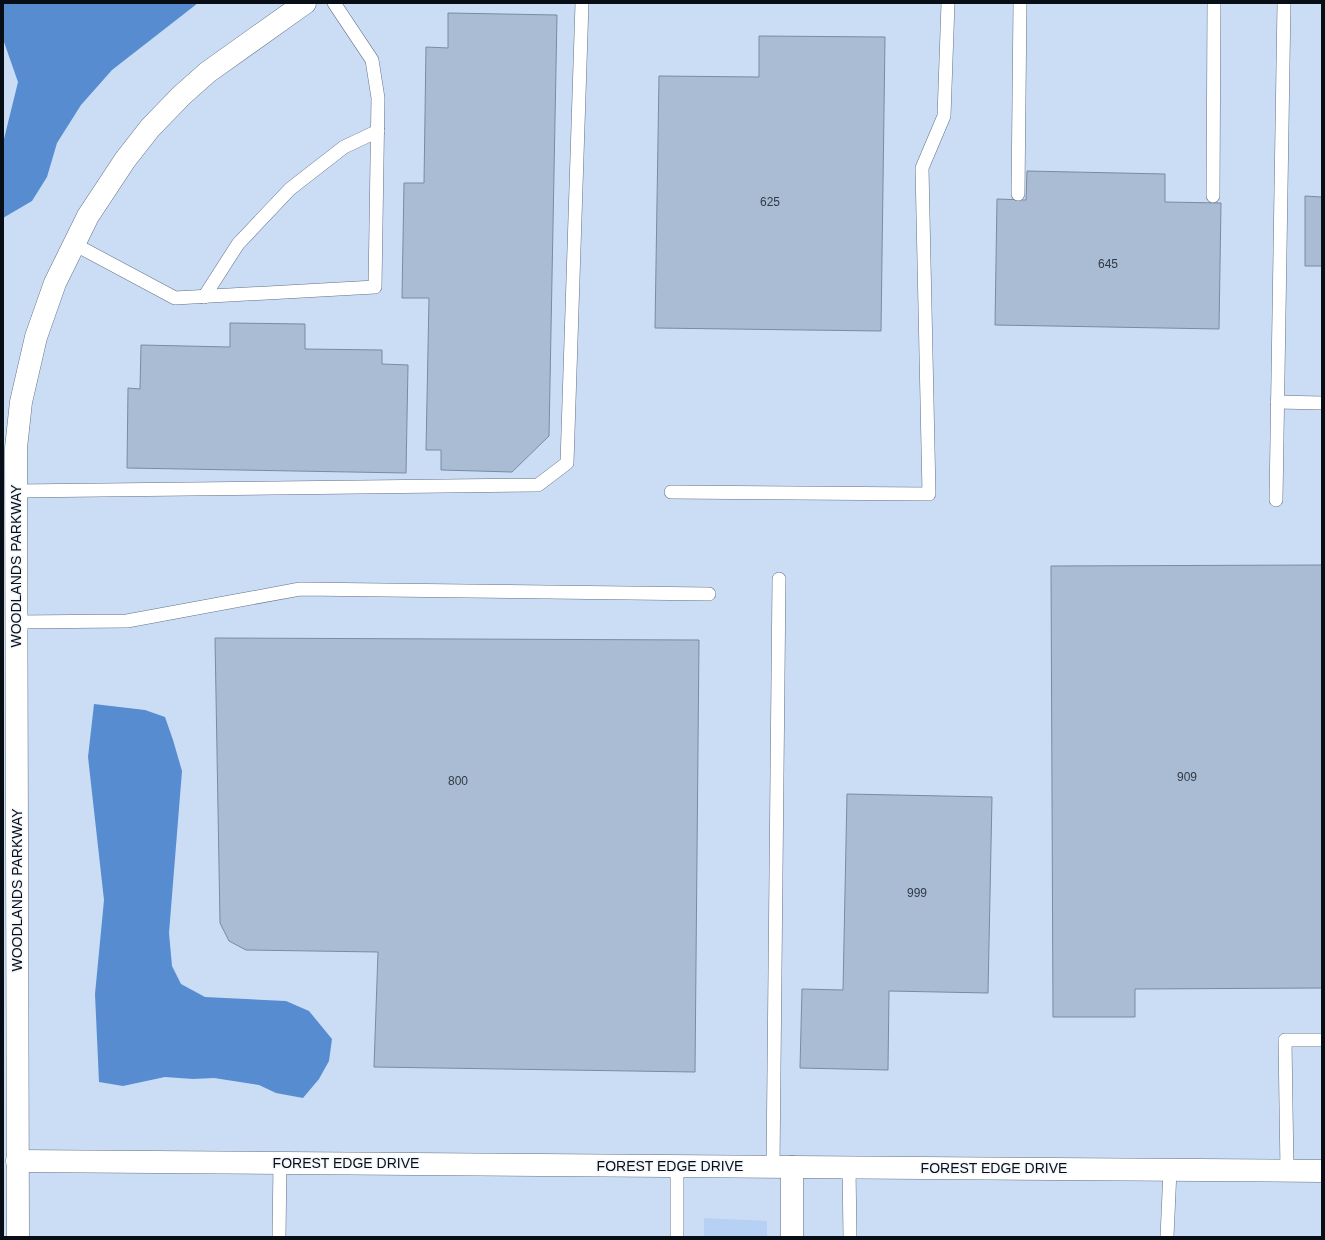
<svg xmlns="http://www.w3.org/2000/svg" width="1325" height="1240" font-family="Helvetica,sans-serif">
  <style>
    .built { fill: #caddf5 }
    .green { fill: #b6d1f4 }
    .water { fill: #578dd0 }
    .building { fill: #aabcd3; stroke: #798ba1 }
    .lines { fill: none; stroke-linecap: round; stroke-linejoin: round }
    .lane-casing { stroke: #617187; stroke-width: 14 }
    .secondary-casing { stroke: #617187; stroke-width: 23 }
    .lane { stroke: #fff; stroke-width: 13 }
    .secondary { stroke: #fff; stroke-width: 22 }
    .labels { text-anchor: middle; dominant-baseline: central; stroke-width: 3; stroke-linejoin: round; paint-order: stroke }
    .number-label { font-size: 12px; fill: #303a45 }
    .street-label { font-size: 14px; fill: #080e16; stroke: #f3f7fc }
  </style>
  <rect width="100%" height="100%" fill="#dbebfe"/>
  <rect class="built" x="3" y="3" width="1319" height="1234"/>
  <polygon class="green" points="704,1218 767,1221 767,1237 704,1237"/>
  <g class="water">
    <polygon points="3,3 198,3 112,70 81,105 57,143 47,177 32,201 3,218 3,143 18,82 4,42"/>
    <polygon points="94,704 145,710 165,717 173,740 182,771 169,933 172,966 181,984 205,997 286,1001 309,1011 332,1039 329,1061 319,1079 303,1098 276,1093 259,1085 214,1078 193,1079 165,1077 123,1086 99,1082 95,994 104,900 88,757"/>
  </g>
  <g class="building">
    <polygon points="448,13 557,15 549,436 512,472 441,470 441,450 426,450 429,298 402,298 404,183 424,183 426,47 448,48"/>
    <polygon points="759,36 885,37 881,331 655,328 659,76 759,77"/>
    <polygon points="1027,171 1165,174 1165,202 1221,203 1219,329 995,325 997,199 1026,200"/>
    <polygon points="1305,196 1322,197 1322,266 1305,266"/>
    <polygon points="230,323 305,324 305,349 382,350 382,364 408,365 406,473 127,468 128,388 140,389 141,345 230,347"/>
    <polygon points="1322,565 1322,988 1135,989 1135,1017 1053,1017 1051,566"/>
    <polygon points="215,638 699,640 695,1072 374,1067 378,952 246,950 229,941 220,923"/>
    <polygon points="847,794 992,797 988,993 889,991 888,1070 800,1068 802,989 843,990"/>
  </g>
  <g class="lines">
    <g class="lane-casing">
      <g id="lane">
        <polyline points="1018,194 1020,3"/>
        <polyline points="1213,196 1214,3"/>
        <polyline points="74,244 175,298 375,287 378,98 372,60 334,3"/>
        <polyline points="204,297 238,244 290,189 344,147 378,131"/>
        <polyline points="1277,402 1322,403"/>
        <polyline points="16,491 538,485 567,463 582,3"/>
        <polyline points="671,492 929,494 922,168 944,116 948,3"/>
        <polyline points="1276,500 1284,3"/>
        <polyline points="16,622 127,621 300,589 709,594"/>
        <polyline points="773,1167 779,579"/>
        <polyline points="849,1167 850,1237"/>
        <polyline points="1287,1171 1285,1040 1322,1040"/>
        <polyline points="279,1237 280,1163"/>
        <polyline points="677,1237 677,1166"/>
        <polyline points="1167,1237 1170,1170"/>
      </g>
    </g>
    <g class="secondary-casing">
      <g id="secondary">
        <polyline points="17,1161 1322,1171"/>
        <polyline points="792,1167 792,1237"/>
        <polyline points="18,1237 16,448 21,402 36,337 55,283 88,216 125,160 150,128 182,95 208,72 305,3"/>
      </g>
    </g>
    <use href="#lane" class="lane"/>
    <use href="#secondary" class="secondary"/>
  </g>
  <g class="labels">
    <g class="number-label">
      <text x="770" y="202">625</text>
      <text x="1108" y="264">645</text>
      <text x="1187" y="777">909</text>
      <text x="458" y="781">800</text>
      <text x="917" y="893">999</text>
    </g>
    <g class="street-label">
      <text transform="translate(16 566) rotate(-90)">WOODLANDS PARKWAY</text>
      <text transform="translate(17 890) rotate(-90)">WOODLANDS PARKWAY</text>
      <text x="346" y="1163">FOREST EDGE DRIVE</text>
      <text x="670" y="1166">FOREST EDGE DRIVE</text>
      <text x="994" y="1168">FOREST EDGE DRIVE</text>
    </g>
  </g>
  <rect width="1325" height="1240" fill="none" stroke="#080e16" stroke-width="8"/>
</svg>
